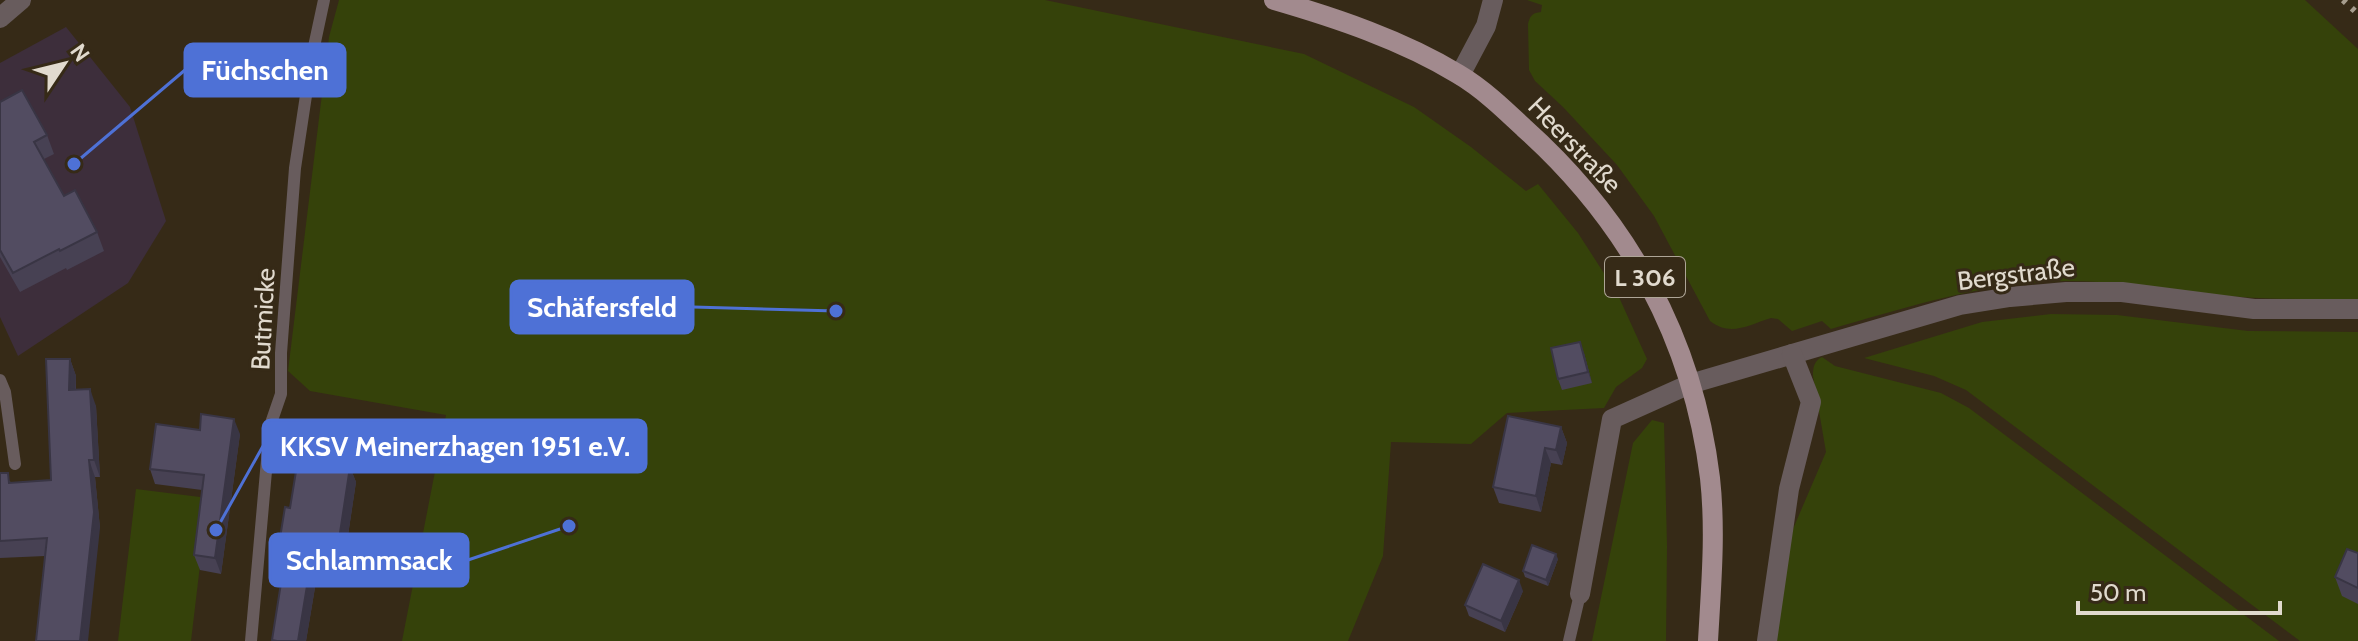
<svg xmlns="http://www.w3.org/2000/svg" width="2358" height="641" font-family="Cabin,sans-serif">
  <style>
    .education { fill: #3d2e3b }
    .green { fill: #35420a }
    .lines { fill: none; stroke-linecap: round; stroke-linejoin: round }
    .service { stroke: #685c5d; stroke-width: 12 }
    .minor { stroke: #685c5d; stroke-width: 20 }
    .primary { stroke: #a28a8e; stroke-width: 20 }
    .rail { stroke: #a69d8e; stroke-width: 6; stroke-dasharray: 4 8; stroke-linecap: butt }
    .wall { fill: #474153 }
    .shaded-wall { fill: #393544 }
    .building { fill: #524c61; stroke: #393544; stroke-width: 2 }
    .labels { text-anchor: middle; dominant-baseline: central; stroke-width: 6; stroke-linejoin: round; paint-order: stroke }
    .shield { fill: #362a17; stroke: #aea597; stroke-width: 2 }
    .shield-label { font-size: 24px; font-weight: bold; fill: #e1dace }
    .street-label { font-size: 26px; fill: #e1dace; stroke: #362a17 }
    .leader { fill: none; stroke: #4e71d6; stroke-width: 3 }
    .callout-dot { fill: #4e71d6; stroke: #362a17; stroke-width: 3 }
    .callout { fill: #4e71d6; stroke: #4e71d6; stroke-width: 3 }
    .callout-label { font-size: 28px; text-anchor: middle; font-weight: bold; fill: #fff }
  </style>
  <rect width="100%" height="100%" fill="#362a17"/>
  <polygon class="education" points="66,27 130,107 166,221 128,283 18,356 0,317 0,63"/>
  <g class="green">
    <polygon points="339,0 1045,0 1304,54 1414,107 1471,147 1526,191 1538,184 1578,233 1618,295 1647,359 1642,368 1616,387 1604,408 1507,413 1471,444 1391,442 1383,556 1348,641 402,641 446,415 310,391 288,371 329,37"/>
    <path d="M1527,0H2305L2358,49V299C2311,299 2264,300 2217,295C2166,289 2116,281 2065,281C1984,282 1908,307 1831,329L1822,321L1792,331L1778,319L1771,318C1748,325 1731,337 1710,321L1654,216L1617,165L1563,107L1535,81L1529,70L1528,24C1530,15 1533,13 1541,12L1542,5Z"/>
    <polygon points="2051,314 2117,315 2248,331 2358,332 2358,641 2300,641 1966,390 1934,376 1864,358 1982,322"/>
    <path d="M1822,357L1835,366L1941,393L1969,408L2279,641H1767L1778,564L1826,452L1813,376C1813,367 1814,361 1822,357Z"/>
    <polygon points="1652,420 1664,423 1667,546 1666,641 1592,641 1633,443"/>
    <polygon points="136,489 208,498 191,641 118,641"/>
  </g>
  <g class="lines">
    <g class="service">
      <polyline points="0,380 5,392 15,464"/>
      <polyline points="251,641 270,426 281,394 281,353 295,168 312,56 324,0"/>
      <polyline points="1569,641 1580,594"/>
    </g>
    <g class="minor">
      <polyline points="0,18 21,0"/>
      <polyline points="1460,75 1486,26 1493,0"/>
      <polyline points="1580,594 1612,419 1690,384 1960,305 2010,297 2066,292 2122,292 2254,309 2358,309"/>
      <polyline points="1767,641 1789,489 1811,402 1792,354"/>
    </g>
    <path class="primary" d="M1274,0C1336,18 1402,40 1458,74C1482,88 1504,109 1524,128C1628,221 1693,339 1710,478C1716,532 1711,587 1708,641"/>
    <polyline class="rail" points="2343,0 2358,14"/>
  </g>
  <g class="wall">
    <polygon points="0,102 47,135 54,154 44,159 64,196 97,232 104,251 67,270 66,268 20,292 0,257"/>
    <polygon points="1584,353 1592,383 1562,390 1558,379"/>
    <polygon points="70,359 76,376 76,390 96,406 100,477 95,477 100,528 45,556 0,558 0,473 12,483 51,480"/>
    <polygon points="1561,427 1567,443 1562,465 1551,463 1541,512 1499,503 1493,487"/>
    <polygon points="240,434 221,574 200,570 194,555 202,490 155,484 150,469"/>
    <polygon points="350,467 356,482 344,562 320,558 306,641 272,641 285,553 280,538 290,508"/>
    <polygon points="2358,553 2358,604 2342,596 2335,577"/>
    <polygon points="1558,559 1548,586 1525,577 1523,571"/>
    <polygon points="1523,591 1505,632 1469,616 1465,605"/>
  </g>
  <g class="shaded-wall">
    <polygon points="1580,342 1584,353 1592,383 1588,372"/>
    <polygon points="70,359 76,376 75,407 69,390"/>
    <polygon points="90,389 96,406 100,477 94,460"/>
    <polygon points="234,419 240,434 221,574 215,558"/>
    <polygon points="1561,427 1567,443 1562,465 1556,450"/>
    <polygon points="1545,448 1551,463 1541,512 1536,496"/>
    <polygon points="89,460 95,477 100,528 88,641 80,641"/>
    <polygon points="350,467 356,482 344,562 338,546"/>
    <polygon points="314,543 320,558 306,641 298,641"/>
    <polygon points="1556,554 1558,559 1548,586 1546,580"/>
    <polygon points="1519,580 1523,591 1505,632 1501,621"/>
  </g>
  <g class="building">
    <polygon points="22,90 47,135 34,142 64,196 75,190 97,232 60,251 59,249 13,273 0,250 0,102"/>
    <polygon points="1580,342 1588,372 1558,379 1551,348"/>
    <polygon points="46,359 70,359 69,390 90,389 94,460 89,460 94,512 80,641 36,641 47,538 0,541 0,473 8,473 9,483 51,480"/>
    <polygon points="201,414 234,419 215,558 194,555 204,475 150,469 156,424 200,430"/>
    <polygon points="1508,416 1561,427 1556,450 1545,448 1536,496 1493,487"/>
    <polygon points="298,459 350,467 338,546 314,543 298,641 277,641 272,640 288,539 280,538 285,507 290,508"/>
    <polygon points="1532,545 1556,554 1546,580 1523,571"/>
    <polygon points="2347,549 2358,553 2358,588 2335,577"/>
    <polygon points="1483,564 1519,580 1501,621 1465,605"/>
  </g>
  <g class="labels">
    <rect class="shield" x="1605" y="257" width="80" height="40" rx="6"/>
    <g class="shield-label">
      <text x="1645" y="277">L 306</text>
    </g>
    <g class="street-label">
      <text transform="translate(1575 145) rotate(46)">Heerstraße</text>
      <text transform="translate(2016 274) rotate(-7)">Bergstraße</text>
      <text transform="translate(263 319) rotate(-87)">Butmicke</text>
    </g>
  </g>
  <path class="leader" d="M74 164L185 70M836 311L693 307M216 530L263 446M569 526L468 560"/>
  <g class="callout-dot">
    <circle cx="74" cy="164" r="8"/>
    <circle cx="836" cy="311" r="8"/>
    <circle cx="216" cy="530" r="8"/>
    <circle cx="569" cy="526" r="8"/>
  </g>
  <g class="callout">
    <rect x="185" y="44" width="160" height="52" rx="8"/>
    <rect x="511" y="281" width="182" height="52" rx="8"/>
    <rect x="263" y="420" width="383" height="52" rx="8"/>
    <rect x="270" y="534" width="198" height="52" rx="8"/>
  </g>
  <g class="callout-label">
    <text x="265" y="80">Füchschen</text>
    <text x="602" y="317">Schäfersfeld</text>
    <text x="455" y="456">KKSV Meinerzhagen 1951 e.V.</text>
    <text x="369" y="570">Schlammsack</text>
  </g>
  <g transform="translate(64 64) rotate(55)" stroke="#362a17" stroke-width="6" paint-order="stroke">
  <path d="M0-6L14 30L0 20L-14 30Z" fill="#e1dace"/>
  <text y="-12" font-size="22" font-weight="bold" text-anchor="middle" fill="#e1dace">N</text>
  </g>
  <path d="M2078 601v12h202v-12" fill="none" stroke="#e1dace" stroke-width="4"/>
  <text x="2090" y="601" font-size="24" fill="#e1dace" stroke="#362a17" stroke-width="6" paint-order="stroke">50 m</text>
</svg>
